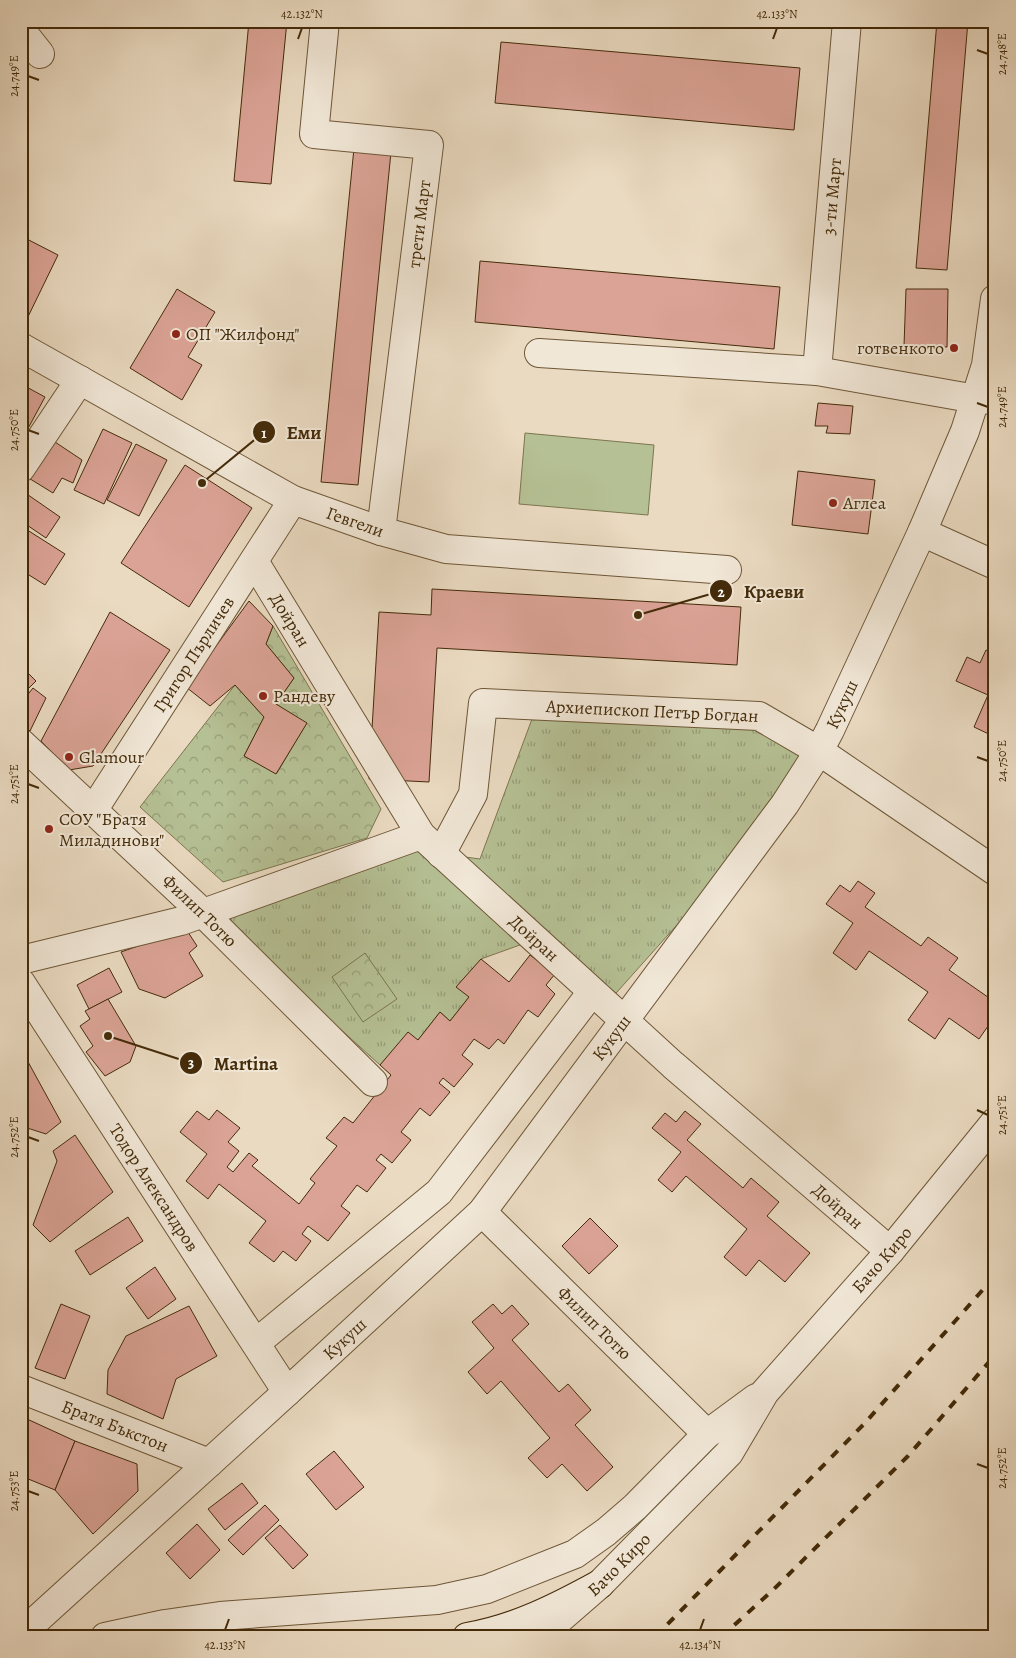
<svg xmlns="http://www.w3.org/2000/svg" width="1016" height="1658" font-family="Alegreya,serif">
  <style>
    .grass { fill: url(#grass-tufts); stroke: #7c764e }
    .park { fill: url(#park-crowns); stroke: #7c764e }
    .garden { fill: #b5c094; stroke: #7c764e }
    .building { fill: #dba396; stroke: #442b09 }
    .lines { fill: none; stroke-linecap: round; stroke-linejoin: round }
    .minor-casing { stroke: #6e5737; stroke-width: 30 }
    .tertiary-casing { stroke: #6e5737; stroke-width: 30 }
    .secondary-casing { stroke: #442b09; stroke-width: 30 }
    .minor { stroke: #f1e7d7; stroke-width: 28 }
    .tertiary { stroke: #f1e7d7; stroke-width: 28 }
    .secondary { stroke: #f1e7d7; stroke-width: 28 }
    .rail { stroke: #442b09; stroke-width: 4; stroke-dasharray: 9 9; stroke-linecap: butt }
    .ticks { fill: none; stroke: #442b09; stroke-width: 2 }
    .poi-dot { fill: #8f2418; stroke: #f1e7d7; stroke-width: 2 }
    .labels { text-anchor: middle; dominant-baseline: central; stroke-width: 4; stroke-linejoin: round; paint-order: stroke }
    .street-label { font-size: 18px; fill: #442b09; stroke: #f1e7d7 }
    .poi-label { font-size: 18px; fill: #442b09; stroke: #f1e7d7; text-anchor: start }
    .leader { fill: none; stroke: #442b09; stroke-width: 2 }
    .callout-dot { fill: #442b09; stroke: #f1e7d7; stroke-width: 2 }
    .mark-label { font-size: 15px; text-anchor: middle; font-weight: bold; fill: #fff }
    .callout-label { font-size: 19px; text-anchor: middle; font-weight: bold; fill: #442b09; stroke: #f1e7d7; stroke-width: 4; stroke-linejoin: round; paint-order: stroke }
    .neatline { fill: none; stroke: #442b09; stroke-width: 2 }
    .ticks-label { font-size: 12px; text-anchor: middle; fill: #442b09 }
  </style>
  <defs>
    <pattern id="grass-tufts" width="24" height="20" patternUnits="userSpaceOnUse" patternTransform="scale(1.25)"><rect width="24" height="20" fill="#b5c094"/><path d="M3 7l-1-3M5 7V3M7 7l1-3M15 17l-1-3M17 17v-4M19 17l1-3" fill="none" stroke="#959c77"/></pattern>
    <pattern id="park-crowns" width="20" height="18" patternUnits="userSpaceOnUse" patternTransform="scale(1.25)"><rect width="20" height="18" fill="#b5c094"/><path d="M2 6a3 3 0 1 1 6 0M12 15a3 3 0 1 1 6 0" fill="none" stroke="#959c77"/></pattern>
  </defs>
  <rect width="100%" height="100%" fill="#eadac1"/>
  <filter id="stains"><feTurbulence type="fractalNoise" baseFrequency=".004" numOctaves="4"/><feColorMatrix values="0 0 0 0 .2 0 0 0 0 .09 0 0 0 0 .02 0 0 0 .5 -.17"/></filter>
  <radialGradient id="worn" r=".72"><stop offset=".6" stop-color="#630" stop-opacity="0"/><stop offset="1" stop-color="#630" stop-opacity=".3"/></radialGradient>
  <polygon class="grass" points="532,719 787,730 804,753 785,804 609,1001 542,937 481,959 469,997 450,1021 440,1012 418,1040 380,1065 214,915 412,850 480,859"/>
  <g class="park">
    <polygon points="273,626 381,809 367,838 223,882 140,807 235,685 264,717 244,756 277,773 306,724 276,704 294,678 266,644"/>
    <polygon points="365,953 397,999 363,1022 332,977"/>
  </g>
  <polygon class="garden" points="525,433 654,445 648,515 519,504"/>
  <g class="building">
    <polygon points="249,21 287,21 271,184 234,181"/>
    <polygon points="937,21 968,21 947,270 916,268"/>
    <polygon points="501,42 800,68 794,130 495,103"/>
    <polygon points="354,148 391,152 358,485 321,482"/>
    <polygon points="21,236 58,255 23,327 21,326"/>
    <polygon points="480,261 780,287 774,349 475,322"/>
    <polygon points="177,289 215,312 188,357 202,365 182,400 130,368"/>
    <polygon points="906,289 948,289 947,347 904,346"/>
    <polygon points="21,384 45,397 25,434 21,431"/>
    <polygon points="818,403 853,406 850,434 826,433 828,426 815,426"/>
    <polygon points="103,429 132,443 104,504 74,490"/>
    <polygon points="52,440 82,460 73,483 62,478 53,493 27,477"/>
    <polygon points="136,444 167,460 139,516 107,500"/>
    <polygon points="185,465 252,508 189,607 121,563"/>
    <polygon points="798,471 875,480 868,534 792,525"/>
    <polygon points="21,490 60,517 46,538 21,521"/>
    <polygon points="21,526 65,554 45,585 21,570"/>
    <polygon points="432,589 741,607 737,665 437,648 429,782 369,779 379,612 431,615"/>
    <polygon points="249,601 273,626 266,644 294,678 276,704 307,723 276,774 244,756 264,717 235,685 210,706 186,687"/>
    <polygon points="110,612 170,650 93,766 69,770 41,741"/>
    <polygon points="986,650 995,654 995,737 974,727 988,695 956,681 967,657 980,663"/>
    <polygon points="21,666 36,681 21,696"/>
    <polygon points="33,688 46,698 30,731 21,724 21,703"/>
    <polygon points="858,881 875,893 865,907 921,946 928,937 958,958 949,970 995,1002 995,1016 979,1039 949,1018 935,1039 908,1020 928,992 869,951 856,970 833,953 853,923 826,904 840,885 850,892"/>
    <polygon points="186,929 197,946 189,953 203,976 165,998 139,989 121,952"/>
    <polygon points="530,955 555,974 546,985 555,994 538,1017 528,1010 504,1044 498,1039 489,1049 474,1039 462,1055 473,1064 454,1087 443,1078 439,1083 450,1092 430,1116 420,1108 401,1132 411,1140 392,1163 381,1154 376,1160 386,1168 367,1192 357,1185 341,1206 350,1213 328,1241 308,1226 302,1234 311,1241 296,1261 283,1251 274,1262 249,1243 266,1221 219,1184 208,1199 186,1181 207,1154 180,1132 197,1111 209,1120 217,1110 240,1128 228,1142 239,1151 227,1167 233,1172 249,1153 258,1160 252,1166 299,1204 315,1183 310,1179 337,1146 326,1138 344,1117 353,1123 391,1075 380,1065 408,1032 418,1040 440,1012 450,1021 469,997 456,987 481,959 509,982"/>
    <polygon points="109,968 122,992 89,1009 77,985"/>
    <polygon points="108,999 136,1046 130,1062 105,1076 86,1052 93,1046 80,1026 90,1019 85,1011"/>
    <polygon points="21,1049 61,1122 46,1134 21,1126"/>
    <polygon points="685,1111 701,1124 687,1140 743,1188 751,1178 779,1202 767,1216 810,1253 785,1282 759,1260 746,1276 724,1257 747,1229 686,1176 672,1192 658,1180 681,1152 652,1128 665,1113 676,1122"/>
    <polygon points="75,1135 113,1192 50,1242 33,1225 57,1161 53,1151"/>
    <polygon points="128,1217 143,1241 90,1275 75,1251"/>
    <polygon points="590,1218 618,1246 589,1274 562,1246"/>
    <polygon points="155,1267 176,1299 148,1319 126,1288"/>
    <polygon points="61,1304 90,1316 65,1379 35,1368"/>
    <polygon points="493,1304 502,1314 512,1305 529,1324 512,1340 559,1392 568,1384 591,1410 575,1425 613,1467 587,1491 562,1464 547,1478 528,1458 550,1438 501,1381 487,1394 468,1372 494,1348 472,1322"/>
    <polygon points="189,1306 217,1356 176,1379 163,1419 107,1394 108,1370 126,1336"/>
    <polygon points="27,1419 75,1441 55,1490 21,1476 21,1433"/>
    <polygon points="75,1441 137,1464 138,1491 93,1534 55,1490"/>
    <polygon points="334,1451 364,1487 336,1510 306,1474"/>
    <polygon points="242,1483 258,1503 225,1530 208,1509"/>
    <polygon points="265,1505 279,1520 243,1555 228,1540"/>
    <polygon points="197,1524 220,1550 190,1579 166,1553"/>
    <polygon points="280,1525 308,1555 293,1569 265,1538"/>
  </g>
  <g class="lines">
    <g class="minor-casing">
      <g id="minor">
        <polyline points="325,21 314,134 429,145 381,531"/>
        <polyline points="21,30 40,54"/>
        <path id="s1" d="M21,347L293,500L381,531L446,549L727,570"/>
        <polyline points="539,353 817,371 976,399 995,400"/>
        <path id="s2" d="M817,371L847,21"/>
        <polyline points="21,468 80,380"/>
        <polyline points="922,532 995,565"/>
        <path id="s3" d="M254,561L421,835L673,1065L890,1251"/>
        <path id="s4" d="M21,743L203,913L373,1082"/>
        <path id="s5" d="M94,809L293,500"/>
        <path id="s6" d="M441,854L473,794L483,703L759,716L819,751L995,871"/>
        <polyline points="21,960 181,921 421,835"/>
        <path id="s7" d="M21,983L287,1392"/>
        <path id="s8" d="M482,1212L707,1434L756,1398"/>
        <polyline points="256,1343 439,1192 592,992"/>
        <path id="s9" d="M21,1389L209,1463"/>
        <path id="s10" d="M539,1637L600,1584L729,1453L765,1392L890,1251L995,1122"/>
      </g>
    </g>
    <g class="tertiary-casing">
      <g id="tertiary">
        <path id="s11" d="M21,1634L287,1392L482,1212L785,804L819,751L830,730L922,532L965,431L986,365L995,299"/>
        <polyline points="105,1637 165,1624 220,1616 437,1600 487,1589 575,1554 606,1532 635,1507 707,1434"/>
      </g>
    </g>
    <g class="secondary-casing">
      <path id="secondary" d="M467,1637C515,1629 558,1607 600,1584"/>
    </g>
    <use href="#minor" class="minor"/>
    <use href="#tertiary" class="tertiary"/>
    <use href="#secondary" class="secondary"/>
    <g class="rail">
      <polyline points="655,1637 864,1424 995,1276"/>
      <polyline points="721,1637 773,1590 908,1456 995,1355"/>
    </g>
  </g>
  <path class="ticks" d="M298,39L302,28M773,39L777,28M977,50L988,54M28,76L39,80M977,403L988,407M28,430L39,434M977,757L988,761M28,784L39,788M977,1110L988,1115M28,1137L39,1141M977,1464L988,1468M28,1491L39,1495M225,1630L229,1619M700,1630L704,1619"/>
  <g class="poi-dot">
    <circle cx="176" cy="334" r="5"/>
    <circle cx="954" cy="348" r="5"/>
    <circle cx="833" cy="503" r="5"/>
    <circle cx="263" cy="696" r="5"/>
    <circle cx="69" cy="757" r="5"/>
    <circle cx="49" cy="829" r="5"/>
  </g>
  <g class="labels">
    <g class="street-label">
      <text stroke="none"><textPath href="#s2" startOffset="175">3-ти Март</textPath></text>
      <text transform="translate(419 224) rotate(-83)">трети Март</text>
      <text stroke="none"><textPath href="#s1" startOffset="378">Гевгели</textPath></text>
      <text stroke="none"><textPath href="#s3" startOffset="69">Дойран</textPath></text>
      <text stroke="none"><textPath href="#s5" startOffset="184">Григор Пърличев</textPath></text>
      <text stroke="none"><textPath href="#s11" startOffset="1248">Кукуш</textPath></text>
      <text stroke="none"><textPath href="#s6" startOffset="329">Архиепископ Петър Богдан</textPath></text>
      <text stroke="none"><textPath href="#s4" startOffset="245">Филип Тотю</textPath></text>
      <text stroke="none"><textPath href="#s3" startOffset="474">Дойран</textPath></text>
      <text stroke="none"><textPath href="#s11" startOffset="842">Кукуш</textPath></text>
      <text stroke="none"><textPath href="#s7" startOffset="244">Тодор Александров</textPath></text>
      <text stroke="none"><textPath href="#s3" startOffset="879">Дойран</textPath></text>
      <text stroke="none"><textPath href="#s10" startOffset="512">Бачо Киро</textPath></text>
      <text stroke="none"><textPath href="#s8" startOffset="158">Филип Тотю</textPath></text>
      <text stroke="none"><textPath href="#s11" startOffset="438">Кукуш</textPath></text>
      <text stroke="none"><textPath href="#s9" startOffset="101">Братя Бъкстон</textPath></text>
      <text stroke="none"><textPath href="#s10" startOffset="108">Бачо Киро</textPath></text>
    </g>
    <g class="poi-label">
      <text x="186" y="334">ОП "Жилфонд"</text>
      <text x="944" y="348" text-anchor="end">готвенкото</text>
      <text x="843" y="503">Аглеа</text>
      <text x="273" y="696">Рандеву</text>
      <text x="79" y="757">Glamour</text>
      <text x="59" y="819">СОУ "Братя<tspan x="59" dy="21">Миладинови"</tspan></text>
    </g>
  </g>
  <path class="leader" d="M202 483L264 432M638 615L721 591M108 1036L191 1063"/>
  <g class="callout-dot">
    <circle cx="202" cy="483" r="5"/>
    <circle cx="638" cy="615" r="5"/>
    <circle cx="108" cy="1036" r="5"/>
    <circle cx="264" cy="432" r="12"/>
    <circle cx="721" cy="591" r="12"/>
    <circle cx="191" cy="1063" r="12"/>
  </g>
  <g class="mark-label">
    <text x="264" y="438">1</text>
    <text x="721" y="597">2</text>
    <text x="191" y="1068">3</text>
  </g>
  <g class="callout-label">
    <text x="304" y="439">Еми</text>
    <text x="774" y="598">Краеви</text>
    <text x="246" y="1070">Martina</text>
  </g>
  <rect width="1016" height="1658" fill="none" stroke="#eadac1" stroke-width="55"/>
  <rect x="28" y="28" width="960" height="1602" class="neatline"/>
  <g class="ticks-label">
    <text x="302" y="18">42.132°N</text>
    <text x="777" y="18">42.133°N</text>
    <text transform="translate(1002 54) rotate(-90)" y="4">24.748°E</text>
    <text transform="translate(14 76) rotate(-90)" y="4">24.749°E</text>
    <text transform="translate(1002 407) rotate(-90)" y="4">24.749°E</text>
    <text transform="translate(14 430) rotate(-90)" y="4">24.750°E</text>
    <text transform="translate(1002 761) rotate(-90)" y="4">24.750°E</text>
    <text transform="translate(14 784) rotate(-90)" y="4">24.751°E</text>
    <text transform="translate(1002 1115) rotate(-90)" y="4">24.751°E</text>
    <text transform="translate(14 1137) rotate(-90)" y="4">24.752°E</text>
    <text transform="translate(1002 1468) rotate(-90)" y="4">24.752°E</text>
    <text transform="translate(14 1491) rotate(-90)" y="4">24.753°E</text>
    <text x="225" y="1649">42.133°N</text>
    <text x="700" y="1649">42.134°N</text>
  </g>
  <rect width="100%" height="100%" filter="url(#stains)"/>
  <rect width="100%" height="100%" fill="url(#worn)"/>
</svg>
